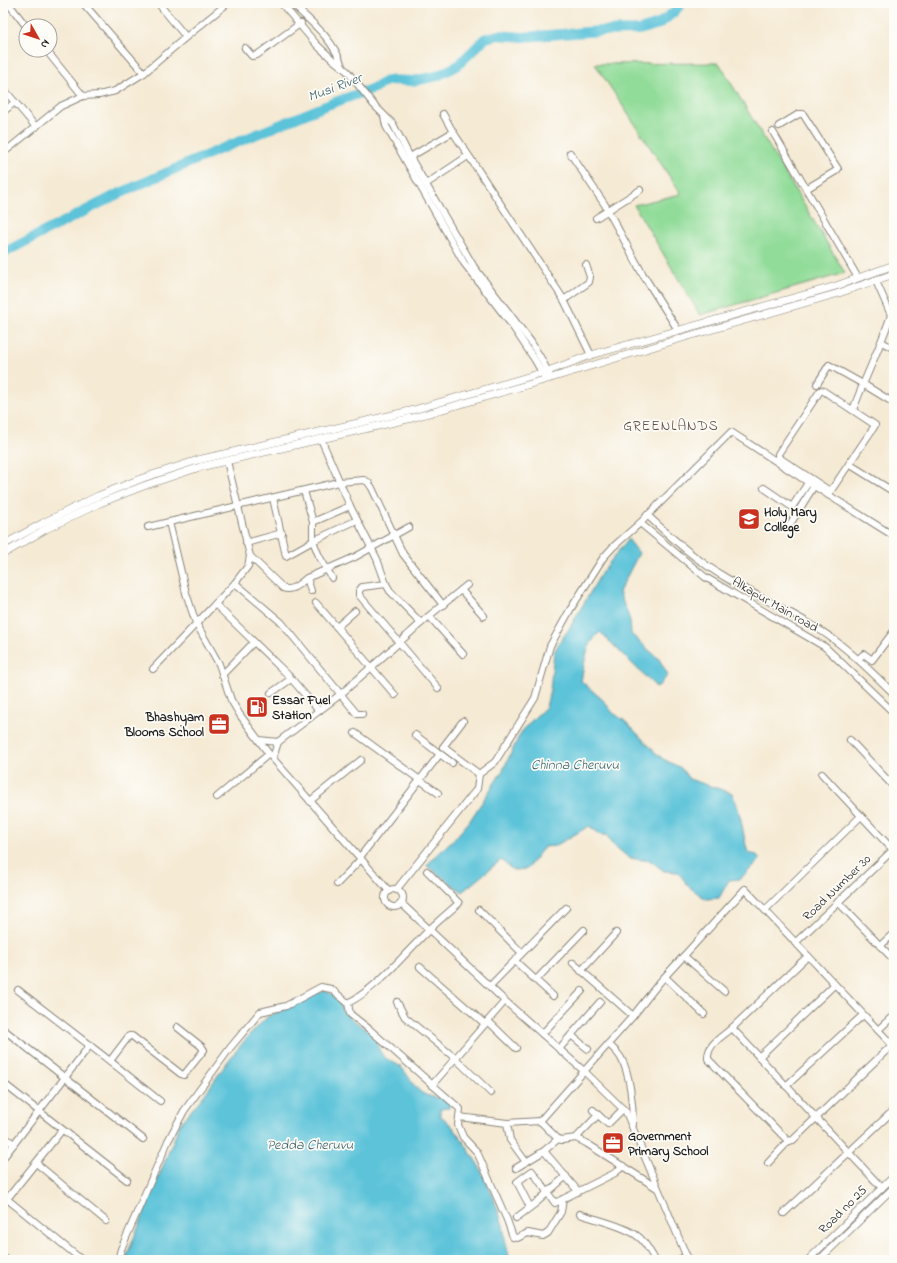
<svg xmlns="http://www.w3.org/2000/svg" width="897" height="1263" font-family="'Indie Flower',sans-serif">
  <style>
    .green { fill: #91dc99; stroke: #567c5a }
    .water { fill: #5cc3d9; stroke: #3c707a }
    .lines { fill: none; stroke-linecap: round; stroke-linejoin: round }
    .river { stroke: #5cc3d9; stroke-width: 10 }
    .minor-casing { stroke: #888378; stroke-width: 8 }
    .major-casing { stroke: #888378; stroke-width: 8 }
    .minor { stroke: #fff; stroke-width: 6 }
    .major { stroke: #fff; stroke-width: 7 }
    .labels { text-anchor: middle; dominant-baseline: central; stroke-width: 3.5; stroke-linejoin: round; paint-order: stroke }
    .poi-label { font-size: 13px; font-weight: bold; fill: #1c1c1c; stroke: #fdfcf7; text-anchor: start }
    .street-label { font-size: 13px; fill: #1c1c1c; stroke: #fdfcf7 }
    .water-label { font-size: 14px; font-style: italic; fill: #365f68; stroke: #fdfcf7 }
    .neighbourhood-label { font-size: 14px; letter-spacing: 1px; fill: #5e4841; stroke: #fdfcf7 }
  </style>
  <rect width="100%" height="100%" fill="#fdfcf7"/>
  <filter id="ink" filterUnits="userSpaceOnUse"><feTurbulence type="fractalNoise" baseFrequency=".025" numOctaves="2"/><feDisplacementMap in="SourceGraphic" scale="8" xChannelSelector="R" yChannelSelector="G"/><feConvolveMatrix kernelMatrix="1 2 1 2 8 2 1 2 1" color-interpolation-filters="sRGB"/></filter>
  <filter id="wash" filterUnits="userSpaceOnUse"><feTurbulence type="fractalNoise" baseFrequency=".012" numOctaves="4" result="noise"/><feDisplacementMap in="SourceGraphic" scale="16" xChannelSelector="R" yChannelSelector="G"/><feGaussianBlur stdDeviation="0.9" result="paint"/><feColorMatrix in="noise" values="0 0 0 0 0 0 0 0 0 0 0 0 0 0 0 0 0 1.4 0 .05"/><feComposite in="paint" operator="in"/></filter>
  <g filter="url(#wash)">
    <rect width="100%" height="100%" fill="#f5ead4"/>
    <polygon class="green" points="719,63 845,273 700,315 634,205 681,194 595,64"/>
    <g class="water">
      <path d="M628,539L639,553L619,592L630,620L631,634L659,659L668,675L657,688L600,632C585,645 585,663 581,681L603,700L613,713L625,721L657,754L663,759L681,768L689,779L732,793C742,813 742,832 748,853L757,855L760,860L740,879L729,880L719,898L706,899L689,887L678,872L664,871L651,861L629,858L611,843L607,835H601L589,826L555,846L544,847L527,869L513,870L501,860L462,892L427,866L433,858L456,837L469,822L503,770L520,734L530,722L546,707L550,690L554,652L561,640L569,629L602,572Z"/>
      <path d="M325,991C337,994 338,1004 345,1013C354,1022 369,1029 375,1039C378,1043 378,1049 381,1053C385,1060 395,1062 401,1067C408,1074 414,1088 422,1093C431,1099 441,1095 450,1104L449,1108L440,1109V1115L453,1127L463,1141L479,1166L493,1196L503,1225L505,1240L510,1260H125L180,1124L205,1094L228,1061L245,1040L267,1017L316,993Z"/>
    </g>
    <g class="lines">
      <polyline class="river" points="3,253 118,194 216,151 330,104 374,88 388,80 413,81 437,76 457,66 486,38 498,35 523,37 600,31 639,30 659,24 675,11 682,3"/>
    </g>
  </g>
  <g filter="url(#ink)">
    <g class="lines">
      <g class="minor-casing">
        <g id="minor">
          <polyline points="8,3 26,26"/>
          <polyline points="83,3 144,73"/>
          <polyline points="158,3 186,37"/>
          <polyline points="281,3 317,45 332,59 347,71 374,105 393,124 410,157 474,267 531,342 542,360 551,378"/>
          <path d="M291,3C310,21 334,39 342,66"/>
          <polyline points="245,48 252,56 257,55 301,23"/>
          <polyline points="46,50 83,96"/>
          <polyline points="3,88 36,127"/>
          <polyline points="3,112 15,102"/>
          <polyline points="443,114 453,132"/>
          <polyline points="384,116 386,126 464,263 511,324 535,360 544,376"/>
          <polyline points="779,126 799,114 803,114 838,169 836,171 806,189"/>
          <polyline points="773,132 858,278"/>
          <polyline points="7,150 61,106 83,96 99,95 115,91 144,73 186,37 228,3"/>
          <polyline points="570,153 605,205 642,273 678,330"/>
          <polyline points="410,157 453,132 564,300 591,355"/>
          <polyline points="426,184 468,156"/>
          <polyline points="596,218 640,190"/>
          <polyline points="876,281 891,315 894,316"/>
          <polyline points="564,300 589,282 590,277 586,265"/>
          <polyline points="882,342 894,349"/>
          <polyline points="817,384 829,365 863,384 894,403"/>
          <path d="M853,410C865,377 880,348 891,315"/>
          <polyline points="321,439 350,506 377,559 386,584 390,591 421,623"/>
          <polyline points="849,464 894,492"/>
          <polyline points="764,488 792,507 808,483"/>
          <polyline points="304,491 313,522 313,541 357,520"/>
          <polyline points="828,495 874,427 875,425 822,390 820,391 778,454 778,457 830,491"/>
          <polyline points="273,498 286,556 313,541 319,556 332,578"/>
          <path d="M647,515C673,539 698,562 728,579C762,600 801,615 833,639C855,655 875,675 894,694"/>
          <polyline points="169,522 186,593 196,623 219,664 231,700 240,715 269,754 389,891"/>
          <polyline points="313,522 350,506"/>
          <polyline points="640,523 705,577 825,647 894,713"/>
          <polyline points="148,527 339,482 364,480 368,482 372,488 403,554 443,605"/>
          <polyline points="787,529 814,486"/>
          <polyline points="246,543 282,533"/>
          <path d="M250,556L283,588C292,592 300,583 307,578"/>
          <polyline points="235,583 281,622 357,714 362,714"/>
          <polyline points="386,584 362,587 359,591 359,595 438,688"/>
          <polyline points="461,590 484,616"/>
          <polyline points="311,591 307,578 355,557 409,527"/>
          <polyline points="316,603 395,695"/>
          <polyline points="215,604 289,676 319,711"/>
          <polyline points="429,616 463,654"/>
          <polyline points="337,627 355,611"/>
          <polyline points="858,659 864,654 872,660 894,631"/>
          <polyline points="153,669 235,583 248,566 250,556 227,461"/>
          <polyline points="222,675 254,642"/>
          <polyline points="271,693 291,679"/>
          <polyline points="463,721 443,747 479,774"/>
          <polyline points="355,733 438,793"/>
          <polyline points="415,735 452,763"/>
          <polyline points="259,740 278,742 341,694 429,616 467,585"/>
          <polyline points="850,740 894,787"/>
          <polyline points="273,758 278,742"/>
          <polyline points="822,774 893,850"/>
          <polyline points="217,797 269,754"/>
          <polyline points="310,801 361,760"/>
          <polyline points="360,857 440,754"/>
          <path d="M427,871L459,903C449,912 438,921 429,930C403,955 380,986 348,1003L350,1014L369,1029L460,1109L458,1125L463,1137L477,1152L507,1220L513,1237L517,1238L528,1233L543,1236L548,1233L561,1212L563,1199"/>
          <polyline points="337,884 361,859"/>
          <circle cx="394" cy="898" r="9"/>
          <polyline points="396,890 477,789 479,774 495,762 535,698 550,646 570,610 603,558 613,547 640,523 731,432 814,486 894,536"/>
          <polyline points="838,902 894,960"/>
          <polyline points="401,903 505,1001 585,1072 626,1112 688,1260"/>
          <polyline points="479,910 522,953"/>
          <polyline points="765,910 861,816"/>
          <polyline points="795,943 894,849"/>
          <polyline points="880,946 894,933"/>
          <polyline points="684,956 724,991"/>
          <polyline points="808,956 732,1028 882,1188"/>
          <polyline points="515,961 553,996"/>
          <polyline points="573,963 633,1016"/>
          <polyline points="420,967 485,1024"/>
          <polyline points="581,971 616,933"/>
          <polyline points="665,977 704,1014"/>
          <polyline points="536,980 584,930"/>
          <polyline points="490,986 566,908"/>
          <polyline points="18,990 110,1061 160,1101"/>
          <polyline points="397,1002 405,1017 455,1058 491,1093"/>
          <polyline points="488,1021 516,1048"/>
          <path d="M732,1028C722,1037 707,1044 708,1059L788,1141L793,1140L892,1045"/>
          <polyline points="3,1029 143,1139"/>
          <polyline points="878,1030 894,1015"/>
          <polyline points="542,1034 582,991"/>
          <polyline points="571,1035 588,1049"/>
          <path d="M608,1044C613,1048 618,1053 621,1058C630,1073 633,1106 633,1124"/>
          <polyline points="559,1049 600,1002"/>
          <polyline points="759,1057 834,985"/>
          <polyline points="110,1061 129,1036 132,1036 181,1074 184,1075 204,1050 201,1046 177,1027"/>
          <polyline points="3,1083 127,1180"/>
          <polyline points="432,1085 505,1001"/>
          <polyline points="786,1086 863,1015"/>
          <polyline points="593,1110 608,1124 623,1109"/>
          <polyline points="459,1117 507,1123 540,1121 558,1139 562,1140 576,1138 586,1143 657,1188"/>
          <polyline points="540,1121 633,1016 659,983 745,889 894,1047"/>
          <polyline points="507,1123 510,1140 526,1162"/>
          <polyline points="3,1136 14,1144"/>
          <polyline points="576,1138 598,1115"/>
          <polyline points="544,1151 578,1191"/>
          <polyline points="3,1158 90,1045"/>
          <polyline points="36,1163 106,1221"/>
          <polyline points="768,1163 784,1146 788,1141"/>
          <polyline points="516,1168 544,1151 558,1139"/>
          <polyline points="7,1199 82,1260"/>
          <polyline points="3,1204 62,1130"/>
          <polyline points="530,1207 517,1182 532,1171 555,1203 615,1173 623,1166"/>
          <polyline points="784,1213 894,1110"/>
          <path d="M580,1214C596,1220 630,1227 641,1239C647,1245 651,1253 655,1260"/>
          <polyline points="516,1218 536,1203 566,1176"/>
          <polyline points="3,1257 7,1260"/>
          <polyline points="118,1260 121,1249 168,1141 184,1111 230,1048 260,1012 286,1006 321,987 331,989 348,1003"/>
          <polyline points="678,1260 687,1256"/>
          <polyline points="808,1260 894,1176"/>
          <polyline points="819,1260 894,1187"/>
        </g>
      </g>
      <g class="major-casing">
        <g id="major">
          <polyline points="3,545 43,523 98,496 143,478 198,460 410,411 548,371 591,355 836,286 894,265"/>
          <polyline points="3,554 46,529 100,503 146,485 200,467 412,418 551,378 682,338 839,293 894,274"/>
        </g>
      </g>
      <use href="#minor" class="minor"/>
      <use href="#major" class="major"/>
    </g>
  </g>
  <defs>
    <g id="university-square" transform="scale(1.15)"><rect x="-9" y="-9" width="18" height="18" rx="4" fill="#c8321e" stroke="#fdfcf7"/><path d="M0-5L7-2L0 1L-7-2ZM-4 1L0 2.5L4 1V4Q0 6-4 4Z" fill="#fff"/></g>
    <g id="fuel-square" transform="scale(1.15)"><rect x="-9" y="-9" width="18" height="18" rx="4" fill="#c8321e" stroke="#fdfcf7"/><path d="M-5.5-6h7V0h2V4h1.3V-2.5L3-4.5l.8-.8L6-3V5H2.5V1h-1V6h-7ZM-4.2-4.7v3.2H.2V-4.7Z" fill="#fff"/></g>
    <g id="office-square" transform="scale(1.15)"><rect x="-9" y="-9" width="18" height="18" rx="4" fill="#c8321e" stroke="#fdfcf7"/><path d="M-6-3h4V-5.5h4V-3h4V5H-6ZM-1-4.5V-3h2v-1.5ZM-6 0V1H6V0Z" fill="#fff"/></g>
  </defs>
  <g fill-rule="evenodd">
    <use href="#university-square" x="749" y="519"/>
    <use href="#fuel-square" x="257" y="707"/>
    <use href="#office-square" x="219" y="724"/>
    <use href="#office-square" x="613" y="1143"/>
  </g>
  <g class="labels">
    <g class="poi-label">
      <text x="764" y="512">Holy Mary<tspan x="764" dy="15">College</tspan></text>
      <text x="272" y="700">Essar Fuel<tspan x="272" dy="15">Station</tspan></text>
      <text x="204" y="717" text-anchor="end">Bhashyam<tspan x="204" dy="15">Blooms School</tspan></text>
      <text x="628" y="1136">Government<tspan x="628" dy="15">Primary School</tspan></text>
    </g>
    <g class="street-label">
      <text transform="translate(775 605) rotate(30)">Alkapur Main road</text>
      <text transform="translate(837 888) rotate(-44)">Road Number 30</text>
      <text transform="translate(843 1210) rotate(-45)">Road no 25</text>
    </g>
    <g class="water-label">
      <text transform="translate(335 88) rotate(-21)">Musi River</text>
      <text x="575" y="765">Chinna Cheruvu</text>
      <text x="310" y="1145">Pedda Cheruvu</text>
    </g>
    <g class="neighbourhood-label">
      <text x="671" y="426">GREENLANDS</text>
    </g>
  </g>
  <rect width="897" height="1263" fill="none" stroke="#fdfcf7" stroke-width="16"/>
  <g transform="translate(38 38) rotate(129)"><circle r="19" fill="#fdfcf7" stroke="#a3a29f"/>
  <path d="M0-3L7 15L0 10L-7 15Z" fill="#c8321e"/>
  <text y="-6" font-size="11" font-weight="bold" text-anchor="middle" fill="#1c1c1c">N</text>
  </g>
</svg>
